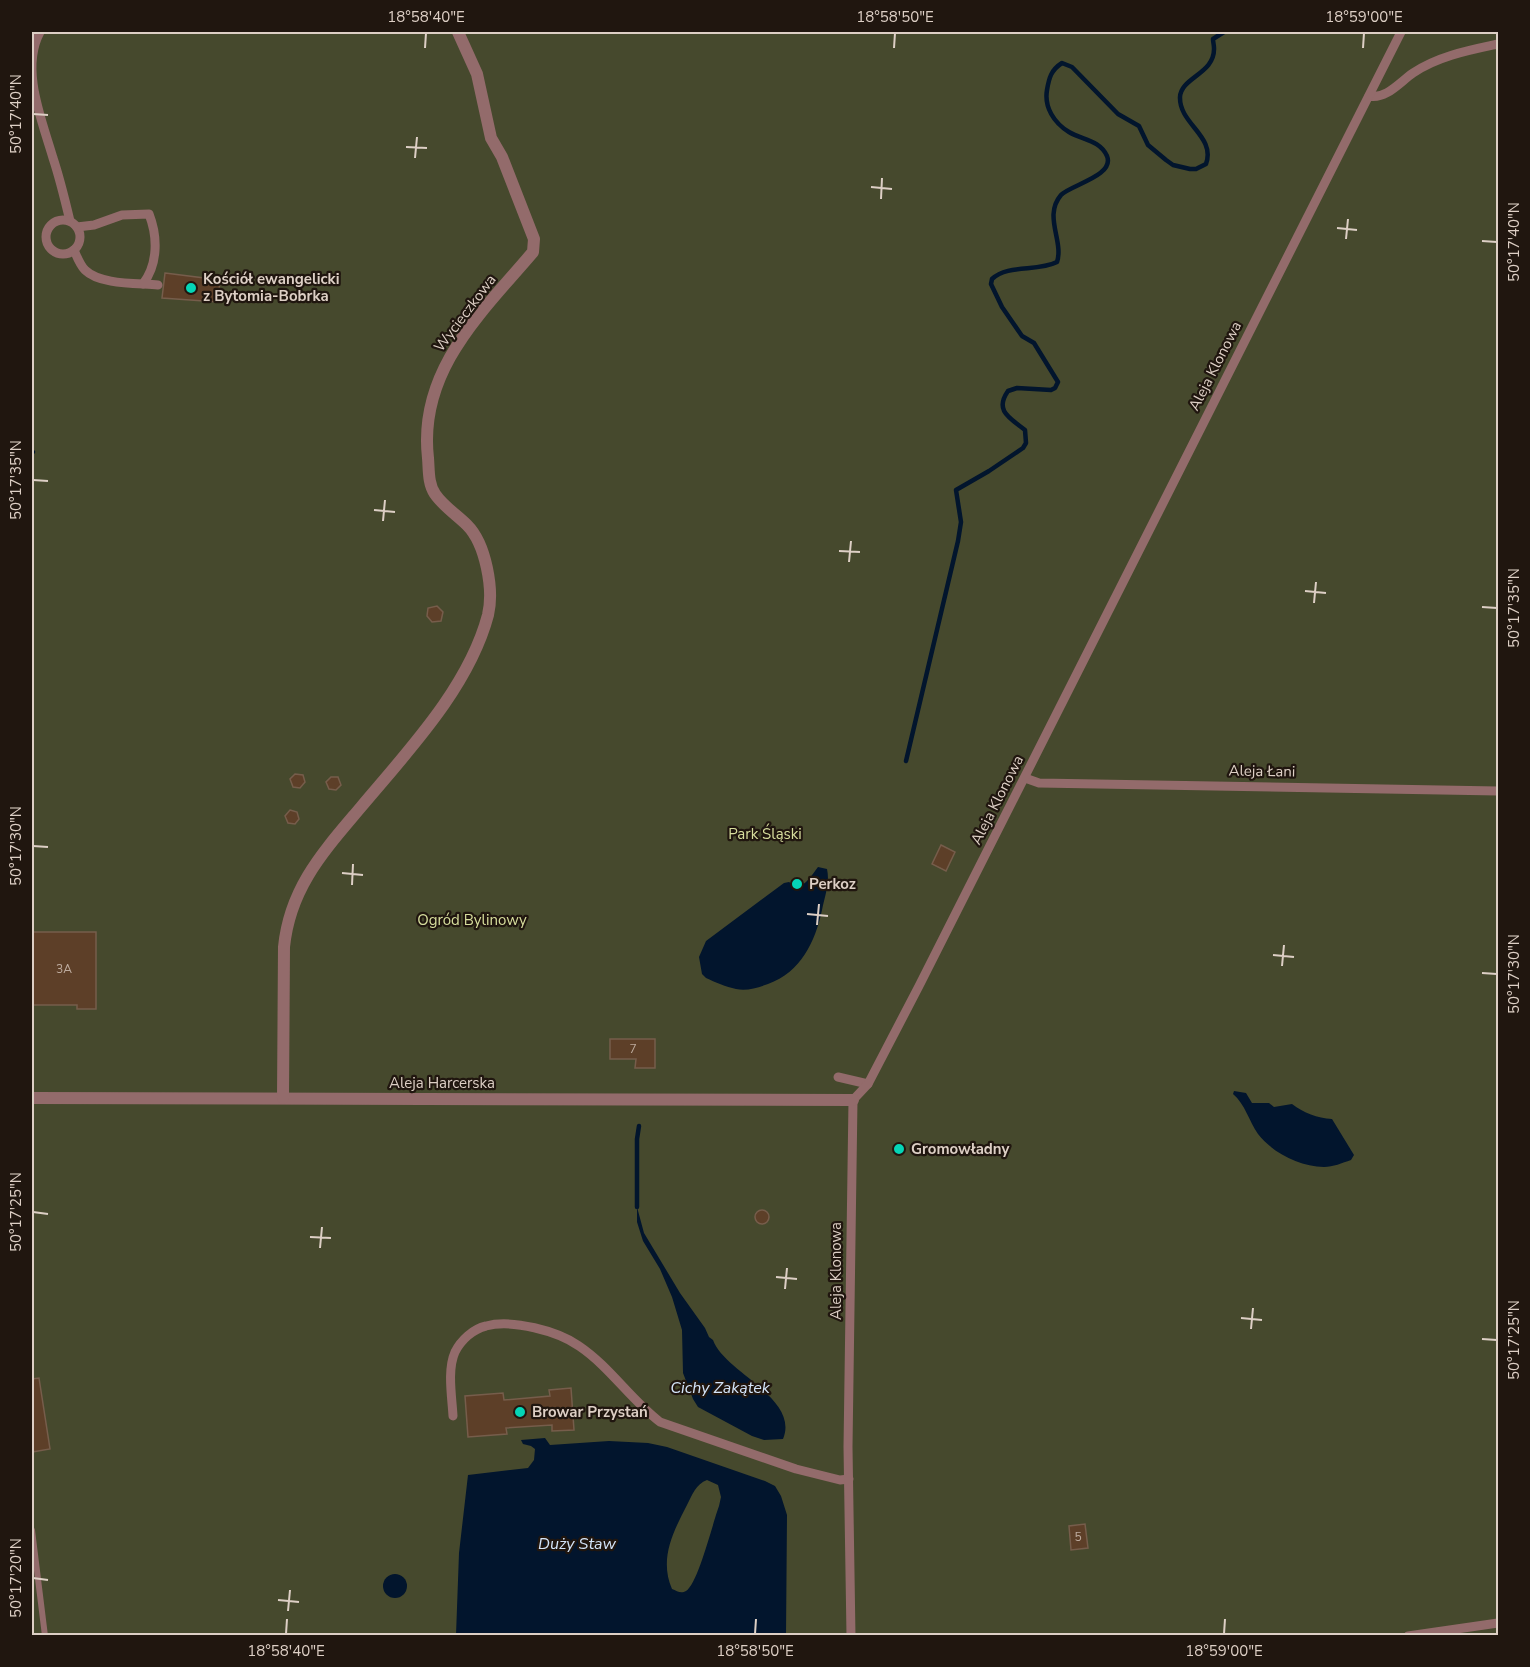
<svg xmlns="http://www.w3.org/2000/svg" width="1530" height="1667" font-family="'Nunito Sans',sans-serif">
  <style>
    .green { fill: #46492d }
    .water { fill: #02152d; fill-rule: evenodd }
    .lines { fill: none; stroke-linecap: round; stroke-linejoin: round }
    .stream { stroke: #02152d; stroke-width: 4.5 }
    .building { fill: #5d3f28; stroke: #765d4b; stroke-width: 1.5 }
    .service { stroke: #936b6b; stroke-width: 6 }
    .pedestrian { stroke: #936b6b; stroke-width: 9 }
    .minor { stroke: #936b6b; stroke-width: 12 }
    .ticks { fill: none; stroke: #ddcfc5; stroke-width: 2 }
    .poi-dot { fill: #05d5b6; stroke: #20160f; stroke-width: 2 }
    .labels { text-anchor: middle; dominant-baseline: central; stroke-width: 4.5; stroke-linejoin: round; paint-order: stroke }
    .number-label { font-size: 12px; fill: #bdab9e }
    .poi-label { font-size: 15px; font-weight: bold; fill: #ddcfc5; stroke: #20160f; text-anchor: start }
    .street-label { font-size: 15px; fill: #ddcfc5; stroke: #20160f }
    .park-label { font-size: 15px; fill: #d7de9d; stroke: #20160f }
    .water-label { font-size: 16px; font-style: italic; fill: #d4e5fa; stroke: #20160f }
    .neatline { fill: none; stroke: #ddcfc5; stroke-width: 2 }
    .ticks-label { font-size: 15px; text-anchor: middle; fill: #ddcfc5 }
  </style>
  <rect width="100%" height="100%" fill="#412b1a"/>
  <rect class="green" x="32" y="32" width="1466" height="1603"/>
  <g class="water">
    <path d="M818,867L827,869C830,883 825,895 822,910C815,942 801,972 768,984C757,988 747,991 736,989C726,987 715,982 706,978L702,974L699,957L706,941L784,883L789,882L797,887C806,885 812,875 818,867Z"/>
    <path d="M1234,1091L1246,1093L1252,1103H1269L1274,1107L1292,1104C1304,1113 1317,1118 1332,1119L1354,1155L1351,1160C1342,1163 1333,1167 1324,1167C1299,1166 1273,1153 1258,1134C1249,1121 1245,1104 1233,1094Z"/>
    <path d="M637,1207L644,1233L680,1293L705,1328L709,1337L713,1340C724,1372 800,1398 783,1439L764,1440L752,1436L698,1407L693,1399L683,1373L682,1330L672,1297L660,1269L643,1241L637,1222Z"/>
    <path d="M545,1438L550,1445L609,1441L648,1443L667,1447L765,1481L775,1486L781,1496L787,1515L786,1635H456L459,1553L468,1475L528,1468L534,1460L535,1449L531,1446L523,1444L521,1440ZM707,1480L718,1485L721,1497L719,1506C713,1522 698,1584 686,1591C681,1594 677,1591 672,1589C659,1559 673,1532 687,1505C692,1495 696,1484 707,1480Z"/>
    <circle cx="395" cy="1586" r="12"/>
  </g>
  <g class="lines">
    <g class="stream">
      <polyline points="32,453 33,452"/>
      <path d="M906,761L958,541L961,522L956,490L989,471L1023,448L1026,443L1025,430C1010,418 994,411 1008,391L1017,388L1051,390L1055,388L1058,382L1034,343L1022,336L1002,307L991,284L992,279C1008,264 1037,272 1057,262C1064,241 1043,216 1061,195C1070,185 1115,176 1107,156C1100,140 1082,140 1069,132C1054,123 1044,107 1047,90C1049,78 1051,70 1062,63L1072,67L1118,114L1139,126L1148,145L1166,160L1173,165L1190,169H1196L1206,164C1216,136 1179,124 1180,97C1181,77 1215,74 1214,48C1214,45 1213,42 1213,39L1224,32"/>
      <polyline points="637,1207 637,1139 639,1126"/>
    </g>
  </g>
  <g class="building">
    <polygon points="165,273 220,280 218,302 162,298"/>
    <polygon points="437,606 443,612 441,621 432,622 427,616 428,608"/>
    <polygon points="295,774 303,775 305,782 300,788 293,787 290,779"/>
    <polygon points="331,777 338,777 341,785 336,790 329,789 326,782"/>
    <polygon points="290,810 297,812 299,819 295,824 288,823 285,816"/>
    <polygon points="941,845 955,852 946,871 932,864"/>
    <polygon points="32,932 96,932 96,1009 77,1009 77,1005 32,1005"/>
    <polygon points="610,1039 655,1039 655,1068 635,1068 636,1059 610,1059"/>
    <circle cx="762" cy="1217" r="7"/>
    <polygon points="39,1378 50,1449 32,1452 32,1379"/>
    <polygon points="571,1388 574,1430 552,1431 552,1425 506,1428 507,1434 468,1437 465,1396 503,1393 504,1400 550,1396 549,1390"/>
    <polygon points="1085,1524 1088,1548 1071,1550 1069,1526"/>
  </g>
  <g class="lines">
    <polyline class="service" points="32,1530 45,1636"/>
    <g class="pedestrian">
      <path d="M40,32C20,69 42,120 53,158C60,179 65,200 70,221"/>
      <path d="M1369,96C1386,100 1401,81 1413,73C1438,56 1470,50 1498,44"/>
      <circle cx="63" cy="237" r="17"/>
      <path d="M77,227L94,225L122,215L149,214C158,237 158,264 143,284"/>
      <path d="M74,250C77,257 80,265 85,270C100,285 138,283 158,285"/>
      <polyline points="1025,778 1039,783 1498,791"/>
      <polyline points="838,1077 868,1084"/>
      <path d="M453,1416C452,1397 447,1370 455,1352C461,1340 473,1329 486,1326C512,1319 558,1331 579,1346C610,1367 630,1399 660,1422L796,1469L840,1480L849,1479"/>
      <polyline points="851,1636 848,1447 853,1100 868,1084 919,986 1401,32"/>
      <polyline points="1408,1636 1498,1623"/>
    </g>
    <g class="minor">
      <polyline points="32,1098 853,1100"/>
      <path d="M283,1098L284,947C290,887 324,851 361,807C408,751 469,687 488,615C494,590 486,544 467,525C457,515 443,506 435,494C428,484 429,470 428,458C418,371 481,313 533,252L534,239L502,157L491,138L477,74L458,32"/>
    </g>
  </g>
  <path class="ticks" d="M425,48L426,33M894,48L895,33M1363,48L1364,33M33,114L48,115M406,147L427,148M415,158L417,137M871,187L892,189M881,199L882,178M1337,228L1357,230M1346,239L1348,219M1482,241L1497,242M33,480L48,481M374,510L395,512M383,521L385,500M839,551L860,552M849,562L851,541M1305,591L1326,593M1314,603L1316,582M1482,607L1497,608M33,846L48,847M342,873L363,875M352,885L353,864M807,914L828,916M817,925L819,904M1273,955L1294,957M1282,966L1284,945M1482,973L1497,974M33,1212L48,1214M310,1237L331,1238M320,1248L322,1227M776,1277L797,1279M785,1289L787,1268M1241,1318L1262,1320M1251,1329L1253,1308M1482,1339L1497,1340M33,1578L48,1580M278,1600L299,1602M288,1611L290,1590M286,1634L287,1619M755,1634L756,1619M1224,1634L1225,1619"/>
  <g class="poi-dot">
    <circle cx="191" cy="288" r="6"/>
    <circle cx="797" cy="884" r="6"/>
    <circle cx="899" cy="1149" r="6"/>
    <circle cx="520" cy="1412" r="6"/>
  </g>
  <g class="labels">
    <g class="number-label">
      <text x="64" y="969">3A</text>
      <text x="633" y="1049">7</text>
      <text x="1078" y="1537">5</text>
    </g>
    <g class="poi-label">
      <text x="203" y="279">Kościół ewangelicki<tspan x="203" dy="17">z Bytomia-Bobrka</tspan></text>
      <text x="809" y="884">Perkoz</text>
      <text x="911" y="1149">Gromowładny</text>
      <text x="532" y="1412">Browar Przystań</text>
    </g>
    <g class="street-label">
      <text transform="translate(465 313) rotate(-53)">Wycieczkowa</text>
      <text transform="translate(1215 366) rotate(-63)">Aleja Klonowa</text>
      <text transform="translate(1262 771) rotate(1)">Aleja Łani</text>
      <text transform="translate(997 800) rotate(-63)">Aleja Klonowa</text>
      <text x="442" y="1083">Aleja Harcerska</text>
      <text transform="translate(836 1271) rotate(-90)">Aleja Klonowa</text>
    </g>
    <g class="park-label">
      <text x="765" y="834">Park Śląski</text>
      <text x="472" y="920">Ogród Bylinowy</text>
    </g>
    <g class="water-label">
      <text x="720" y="1388">Cichy Zakątek</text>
      <text x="577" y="1544">Duży Staw</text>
    </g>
  </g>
  <rect width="1530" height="1667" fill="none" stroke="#20160f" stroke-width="66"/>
  <rect x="33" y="33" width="1464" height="1601" class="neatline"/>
  <g class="ticks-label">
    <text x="426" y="22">18°58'40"E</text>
    <text x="895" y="22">18°58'50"E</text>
    <text x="1364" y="22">18°59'00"E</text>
    <text transform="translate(16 114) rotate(-90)" y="5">50°17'40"N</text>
    <text transform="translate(1514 242) rotate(-90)" y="5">50°17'40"N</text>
    <text transform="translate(16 480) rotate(-90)" y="5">50°17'35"N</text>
    <text transform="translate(1514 608) rotate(-90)" y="5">50°17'35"N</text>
    <text transform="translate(16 846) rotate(-90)" y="5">50°17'30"N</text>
    <text transform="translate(1514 974) rotate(-90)" y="5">50°17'30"N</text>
    <text transform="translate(16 1212) rotate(-90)" y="5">50°17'25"N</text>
    <text transform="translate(1514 1340) rotate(-90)" y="5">50°17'25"N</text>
    <text transform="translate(16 1578) rotate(-90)" y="5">50°17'20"N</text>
    <text x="286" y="1656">18°58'40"E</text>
    <text x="755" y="1656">18°58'50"E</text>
    <text x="1224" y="1656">18°59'00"E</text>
  </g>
</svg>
